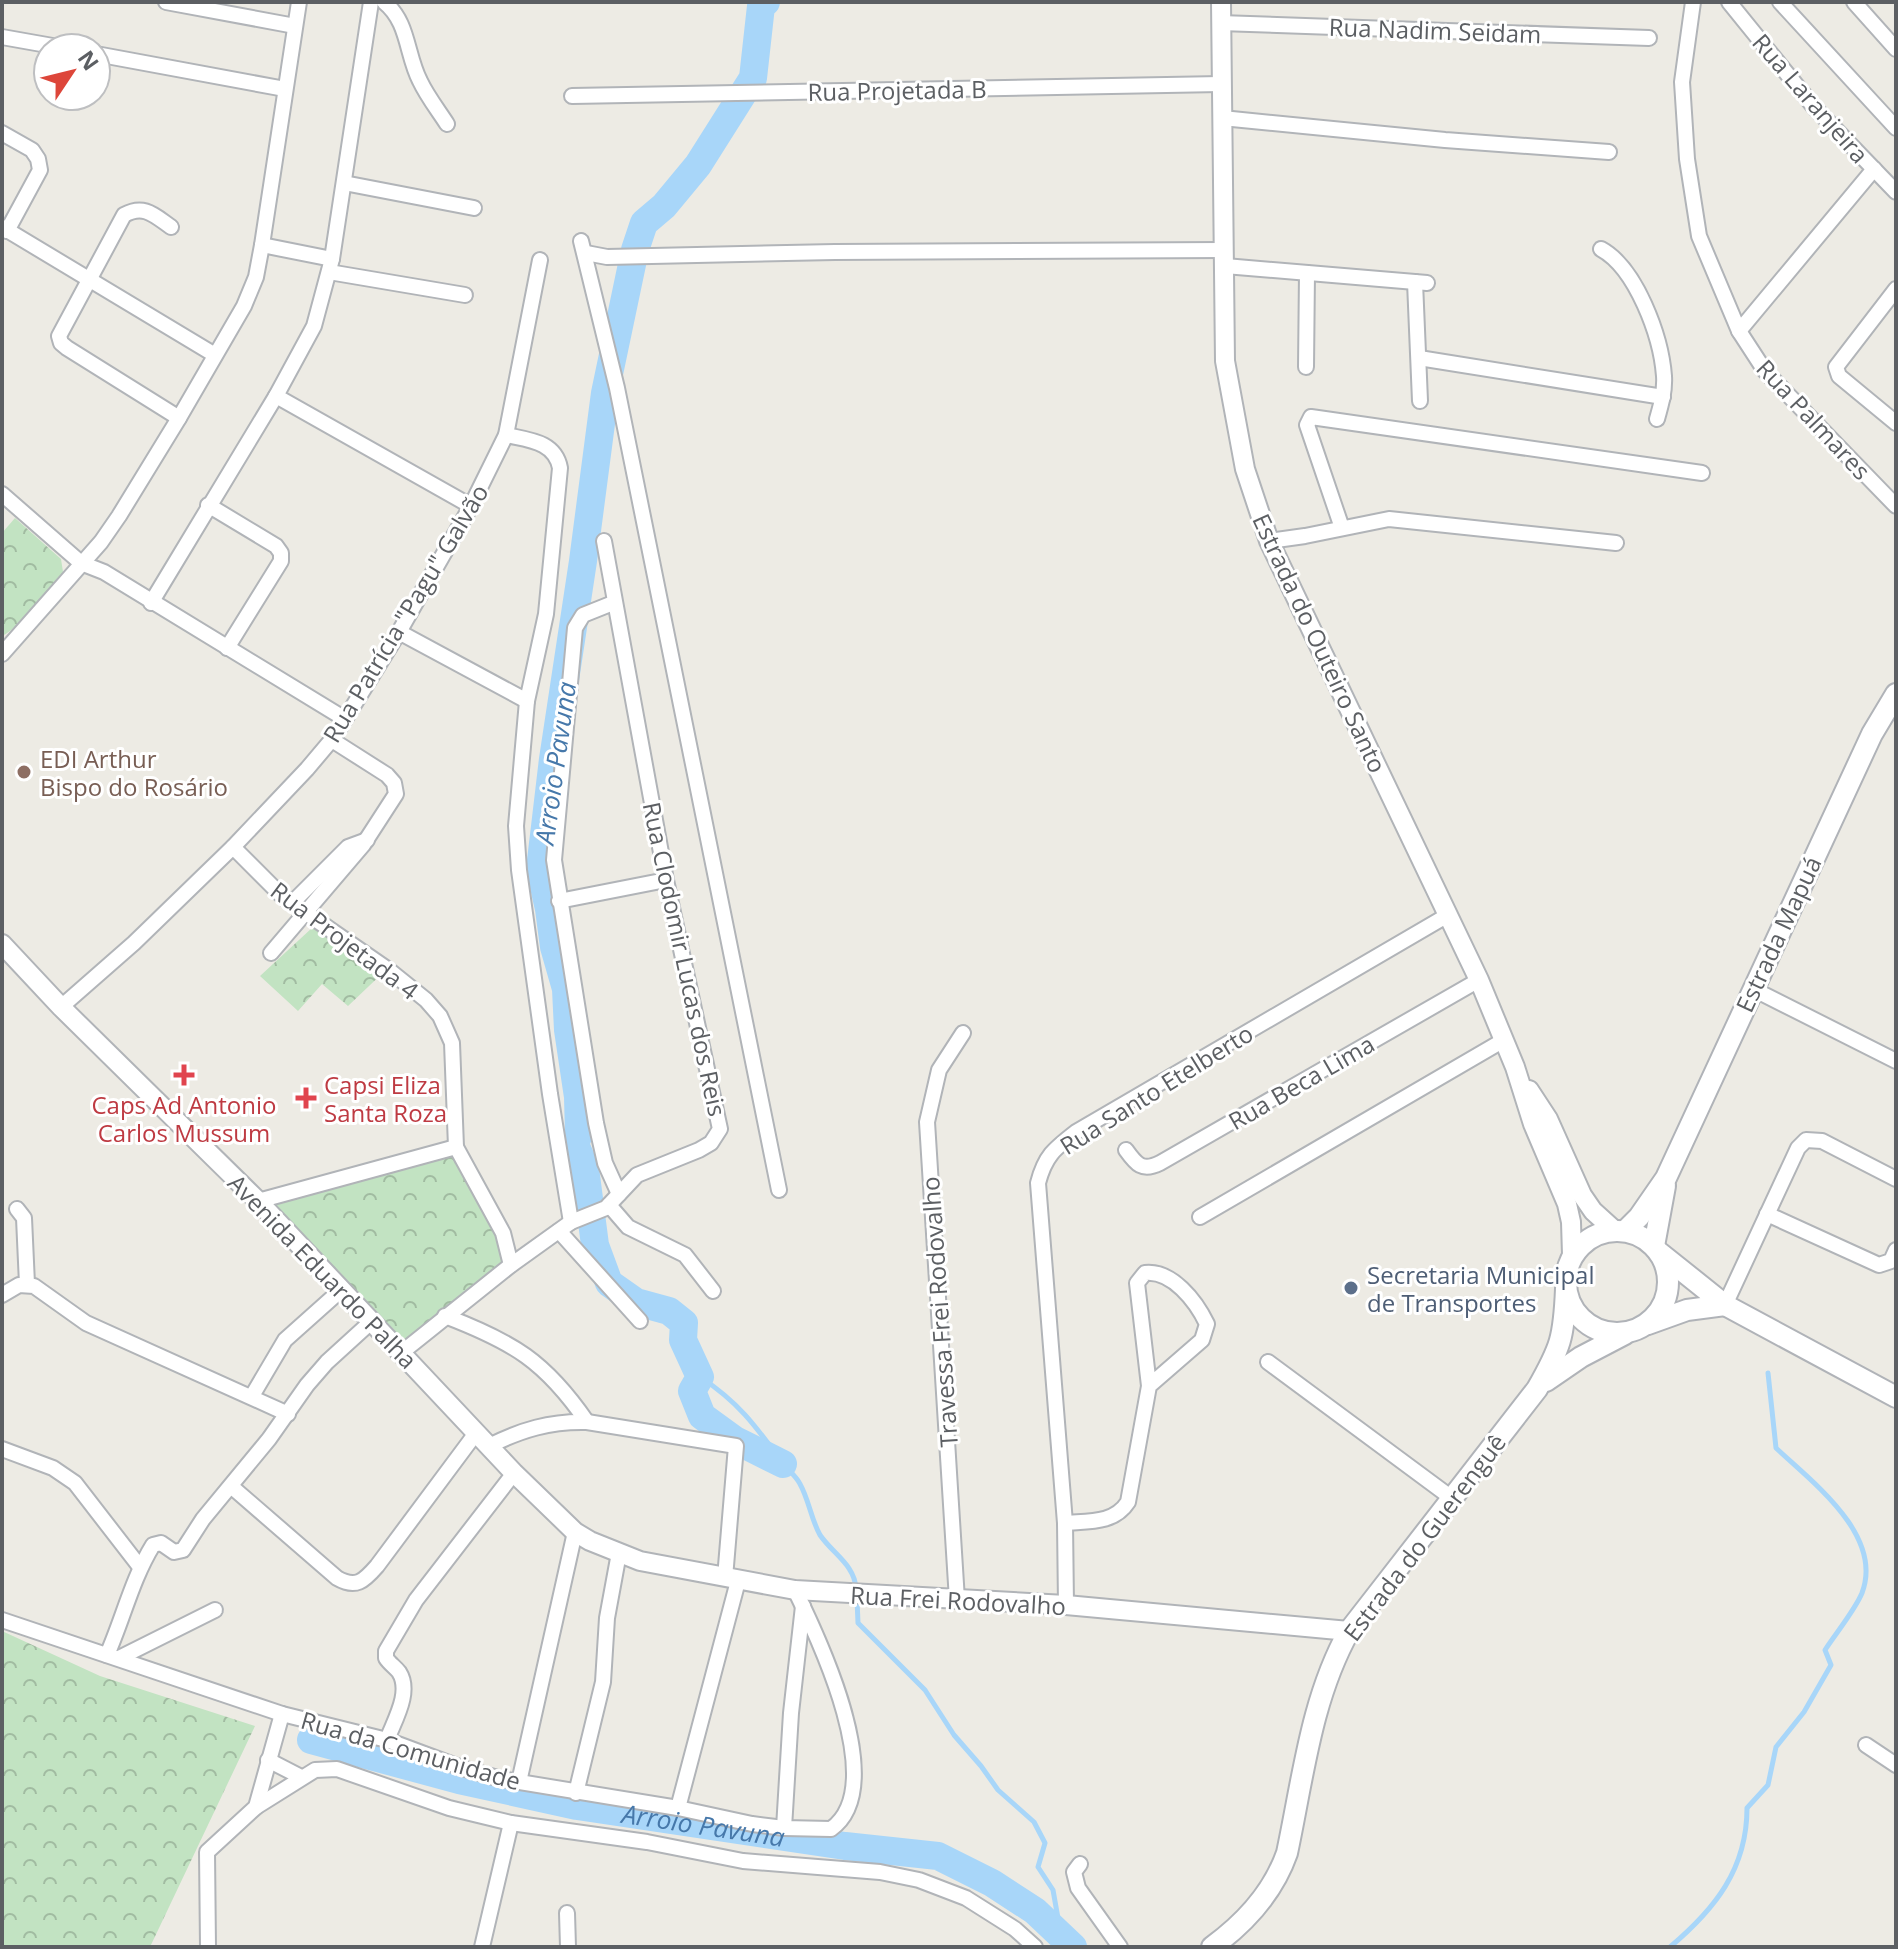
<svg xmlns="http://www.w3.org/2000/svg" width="1898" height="1949" font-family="'Open Sans',sans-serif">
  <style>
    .forest { fill: url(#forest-crowns) }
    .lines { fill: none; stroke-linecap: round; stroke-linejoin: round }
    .stream { stroke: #a8d6f9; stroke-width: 5 }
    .river { stroke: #a8d6f9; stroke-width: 28 }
    .minor-casing { stroke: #b1b4b8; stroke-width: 18 }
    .tertiary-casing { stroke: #b1b4b8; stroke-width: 22 }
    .secondary-casing { stroke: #b0b3b8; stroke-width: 24 }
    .minor { stroke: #fff; stroke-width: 14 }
    .tertiary { stroke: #fff; stroke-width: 18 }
    .secondary { stroke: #fff; stroke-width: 20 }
    .education-dot { fill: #8d6e63; stroke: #fff; stroke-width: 3 }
    .health-dot { fill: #e0444e; stroke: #fff; stroke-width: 3 }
    .service-dot { fill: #5c6f8a; stroke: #fff; stroke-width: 3 }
    .labels { text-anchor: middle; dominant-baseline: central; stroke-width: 6; stroke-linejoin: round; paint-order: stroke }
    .street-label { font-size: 24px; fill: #5c5f63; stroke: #fff }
    .education-label { font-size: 24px; fill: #785e54; stroke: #fff; text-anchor: start }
    .health-label { font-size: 24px; fill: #be3a42; stroke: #fff; text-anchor: start }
    .service-label { font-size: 24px; fill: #4e5e75; stroke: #fff; text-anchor: start }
    .water-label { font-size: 26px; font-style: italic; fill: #4678aa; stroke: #fff }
  </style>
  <defs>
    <pattern id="forest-crowns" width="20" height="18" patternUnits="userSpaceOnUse" patternTransform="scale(2)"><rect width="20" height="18" fill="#c2e3c2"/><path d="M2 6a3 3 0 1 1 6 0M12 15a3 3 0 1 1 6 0" fill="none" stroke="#a1bba1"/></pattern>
  </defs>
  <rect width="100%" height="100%" fill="#edebe4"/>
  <g class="forest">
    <path d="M15,518L61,559L63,572C56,589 18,628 2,636V533Z"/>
    <polygon points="326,915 389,967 348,1006 322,984 298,1011 260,976"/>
    <polygon points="456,1147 519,1256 403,1345 269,1203"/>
    <polygon points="2,1631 100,1676 255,1726 150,1947 2,1947"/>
  </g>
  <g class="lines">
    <g class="stream">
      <path d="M700,1377C740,1403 757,1428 784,1465C789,1471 796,1476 800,1484C809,1500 811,1519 820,1535C833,1554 855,1565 856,1589"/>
      <polyline points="857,1599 858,1623 925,1690 954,1735 981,1766 998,1790 1034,1822 1045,1843 1038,1867 1053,1890 1059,1924 1073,1947"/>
      <path d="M1670,1947C1715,1909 1747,1869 1747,1808L1768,1785L1776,1747L1804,1712L1831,1665L1825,1650C1836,1633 1855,1610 1862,1593C1884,1535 1812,1482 1776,1448L1768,1373"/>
    </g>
    <g class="river">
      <polyline points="766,2 761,6 753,78 698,165 664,206 644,223 635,250 605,393 583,561 553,759 540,869 549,909 554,947 566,989 568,1030 578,1097 579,1134 575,1144 585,1168 595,1245 609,1283 636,1302 669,1311 684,1323 683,1340 700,1377 692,1391 702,1416 735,1440 783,1464"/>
      <path id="s1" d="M311,1740L459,1780L577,1806L845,1846L938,1856L992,1883L1035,1911L1073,1947"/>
    </g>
    <g class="minor-casing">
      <g id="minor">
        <polyline points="166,2 295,26"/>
        <path d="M384,2C409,22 406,54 420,81C427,96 438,110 447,124"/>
        <polyline points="1693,2 1682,82 1687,159 1699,236 1739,331 1765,371 1896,506"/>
        <polyline points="1729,2 1814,107 1896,192"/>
        <polyline points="1780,2 1896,128"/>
        <polyline points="1854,2 1896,49"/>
        <polyline points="1220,23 1649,38"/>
        <polyline points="2,37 64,48"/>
        <polyline points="96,54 285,89"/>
        <polyline points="572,96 1221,84"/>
        <polyline points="1222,118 1445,140 1609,152"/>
        <polyline points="2,133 32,150 38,159 40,170 7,231"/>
        <polyline points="344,183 474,208"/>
        <polyline points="2,227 215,355"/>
        <path d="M171,227C154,215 144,204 124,215L59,336L61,343L67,348L179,418"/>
        <polyline points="581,241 617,388 779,1190"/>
        <polyline points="262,245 332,259"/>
        <path d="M1601,249C1636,268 1661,336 1664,376C1665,391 1661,405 1657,419"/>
        <polyline points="586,253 607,257 835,252 1224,250"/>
        <polyline points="1225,266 1427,283"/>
        <polyline points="329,272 465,295"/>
        <polyline points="1415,282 1420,401"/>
        <polyline points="1896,289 1836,367 1839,376 1896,423"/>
        <polyline points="1739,331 1874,169"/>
        <polyline points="1419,358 1663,397"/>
        <polyline points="1306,367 1307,273"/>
        <polyline points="276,396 471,506"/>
        <path d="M506,435C528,440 555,441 560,468L546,614L527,701L516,826L519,870L550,1094L571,1222"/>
        <polyline points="2,494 81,563 104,572 345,719"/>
        <polyline points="208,505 276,546 281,553 281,561 227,648"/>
        <polyline points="1342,528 1307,425 1311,417 1702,473"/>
        <polyline points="1269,541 1305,536 1389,519 1616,543"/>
        <polyline points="151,603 276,396 314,326 332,259 371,2"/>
        <polyline points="613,603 583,615 575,628 554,860 596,1123 605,1163 619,1194"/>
        <polyline points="399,632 527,701"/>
        <polyline points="2,654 101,542 119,516 179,418 244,306 256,277 262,245 299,2"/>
        <polyline points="233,847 283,897 390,971 426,1000 440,1016 452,1043 456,1147 503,1233 511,1265"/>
        <polyline points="559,901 666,880"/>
        <polyline points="292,903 348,847 367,840"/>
        <polyline points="271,953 363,845 396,794 394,783 387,775 332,740"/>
        <polyline points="1753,989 1896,1061"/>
        <polyline points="61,1007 134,943 233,847 307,769 334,737 399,632 471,506 506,435 540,260"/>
        <path d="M1126,1150C1136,1164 1142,1172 1160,1163L1479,980"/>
        <polyline points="258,1201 456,1147"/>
        <polyline points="609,1205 628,1227 685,1255 713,1291"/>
        <polyline points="17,1209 24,1218 27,1284"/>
        <polyline points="1767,1214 1879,1265 1891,1261 1896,1250"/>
        <polyline points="1200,1217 1504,1040"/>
        <polyline points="559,1231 640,1321"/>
        <polyline points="2,1295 19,1285 34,1286 86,1323 288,1414"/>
        <polyline points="1725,1305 1798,1148 1806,1140 1822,1141 1896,1179"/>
        <path d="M445,1316C513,1342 545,1361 587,1422"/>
        <polyline points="401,1353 511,1265 571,1222 606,1208 637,1175 699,1150 711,1143 720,1129 666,880 604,541"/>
        <polyline points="1268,1362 1453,1499"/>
        <polyline points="252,1396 285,1340 341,1290"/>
        <path d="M489,1446C521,1430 550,1421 587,1422L736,1446L725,1578"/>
        <polyline points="2,1449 53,1468 75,1483 140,1567"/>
        <path d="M232,1487L337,1578C356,1589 364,1581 377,1566L476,1433"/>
        <path d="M1065,1523C1088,1521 1114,1524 1128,1502L1149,1386L1137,1283L1145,1273C1172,1270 1196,1301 1207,1324L1202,1340L1149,1386"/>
        <polyline points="957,1600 927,1122 939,1070 963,1033"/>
        <path d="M1066,1605L1065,1523L1038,1183C1045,1156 1054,1149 1076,1132L1448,915"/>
        <path d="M2,1620L282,1714L387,1740L462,1768L501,1779L678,1808L752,1824L784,1828L831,1829C890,1787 819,1639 795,1590"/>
        <path d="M107,1655C123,1619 132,1579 153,1545L161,1543L174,1552L183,1550L203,1519L269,1439L307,1385L327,1362L372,1321"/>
        <polyline points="119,1658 215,1610"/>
        <path d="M387,1740C394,1721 412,1692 399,1672C395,1667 389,1663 386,1658V1651L416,1600L514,1473"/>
        <polyline points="1866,1745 1896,1765"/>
        <polyline points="268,1760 301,1777"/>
        <polyline points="519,1782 575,1532"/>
        <polyline points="576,1793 603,1682 607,1618 619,1553"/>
        <polyline points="256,1807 315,1770 337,1769 449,1808 511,1823 647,1842 743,1861 880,1872 919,1880 966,1898 1015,1929 1035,1947"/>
        <polyline points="678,1808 738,1581"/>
        <polyline points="784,1828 791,1713 803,1606"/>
        <polyline points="1080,1864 1074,1872 1078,1888 1120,1947"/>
        <polyline points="567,1913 568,1947"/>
        <polyline points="208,1947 207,1852 256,1807 282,1714"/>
        <polyline points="482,1947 511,1823"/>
      </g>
    </g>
    <g class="tertiary-casing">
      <g id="tertiary">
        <polyline points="1221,2 1225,361 1245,469 1269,541 1479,980 1515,1067 1533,1124 1567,1204 1571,1222 1572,1255"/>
        <polyline points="2,944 61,1007 258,1201 514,1473 575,1532 590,1541 640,1561 795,1590 1066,1605 1349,1631"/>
        <polyline points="1529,1090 1548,1119 1582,1195 1593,1211 1614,1230"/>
      </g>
    </g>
    <g class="secondary-casing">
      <g id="secondary">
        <circle cx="1617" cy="1282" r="51"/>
        <polyline points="1625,1231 1639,1217 1666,1178 1872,734 1896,694"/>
        <polyline points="1654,1246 1665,1186"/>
        <polyline points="1660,1253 1725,1305 1896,1397"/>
        <polyline points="1648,1324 1687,1310 1725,1305"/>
        <polyline points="1546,1381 1581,1357 1625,1334"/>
        <path d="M1212,1947C1245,1923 1273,1893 1287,1853C1303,1778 1311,1699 1349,1631L1537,1389C1561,1347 1564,1337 1566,1289"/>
      </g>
    </g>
    <use href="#minor" class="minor"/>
    <use href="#tertiary" class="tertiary"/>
    <use href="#secondary" class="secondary"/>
  </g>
  <circle class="education-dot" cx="24" cy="772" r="8"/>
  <g class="health-dot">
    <path d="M180 1063h8v8h8v8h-8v8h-8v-8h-8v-8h8z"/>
    <path d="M302 1086h8v8h8v8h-8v8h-8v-8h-8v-8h8z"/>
  </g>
  <circle class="service-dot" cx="1351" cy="1288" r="8"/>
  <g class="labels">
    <g class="street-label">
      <text transform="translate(1435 30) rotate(2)">Rua Nadim Seidam</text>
      <text transform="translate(897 90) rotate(-1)">Rua Projetada B</text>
      <text transform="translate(1811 98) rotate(49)">Rua Laranjeira</text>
      <text transform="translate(1814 419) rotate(47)">Rua Palmares</text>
      <text transform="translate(405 613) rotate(-59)">Rua Patrícia "Pagu" Galvão</text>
      <text transform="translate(1320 643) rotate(65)">Estrada do Outeiro Santo</text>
      <text transform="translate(1778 934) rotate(-65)">Estrada Mapuá</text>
      <text transform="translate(345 940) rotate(37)">Rua Projetada 4</text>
      <text transform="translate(685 959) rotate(78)">Rua Clodomir Lucas dos Reis</text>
      <text transform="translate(1301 1082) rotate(-30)">Rua Beca Lima</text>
      <text transform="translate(1156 1089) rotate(-32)">Rua Santo Etelberto</text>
      <text transform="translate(323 1271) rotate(46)">Avenida Eduardo Palha</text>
      <text transform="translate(939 1312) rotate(-94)">Travessa Frei Rodovalho</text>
      <text transform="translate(1424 1537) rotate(-53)">Estrada do Guerenguê</text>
      <text transform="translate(958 1600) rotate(3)">Rua Frei Rodovalho</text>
      <text transform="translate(411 1750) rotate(16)">Rua da Comunidade</text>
    </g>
    <g class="education-label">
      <text x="40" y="758">EDI Arthur<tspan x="40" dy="28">Bispo do Rosário</tspan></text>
    </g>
    <g class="health-label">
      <text x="324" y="1084">Capsi Eliza<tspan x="324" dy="28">Santa Roza</tspan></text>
      <text x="184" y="1104" text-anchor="middle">Caps Ad Antonio<tspan x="184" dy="28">Carlos Mussum</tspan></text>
    </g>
    <g class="service-label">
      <text x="1367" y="1274">Secretaria Municipal<tspan x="1367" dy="28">de Transportes</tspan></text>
    </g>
    <g class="water-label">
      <text transform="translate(555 763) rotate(-82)">Arroio Pavuna</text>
      <text stroke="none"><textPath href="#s1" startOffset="402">Arroio Pavuna</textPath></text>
    </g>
  </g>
  <rect width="1898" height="1949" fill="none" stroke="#5c5f63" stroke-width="8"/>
  <g transform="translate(72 72) rotate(55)"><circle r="38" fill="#ffffff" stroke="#bebfc1" stroke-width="2"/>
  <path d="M0-6L14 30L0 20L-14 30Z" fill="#dd463a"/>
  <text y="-12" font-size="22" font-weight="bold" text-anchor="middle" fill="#5c5f63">N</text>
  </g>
</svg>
